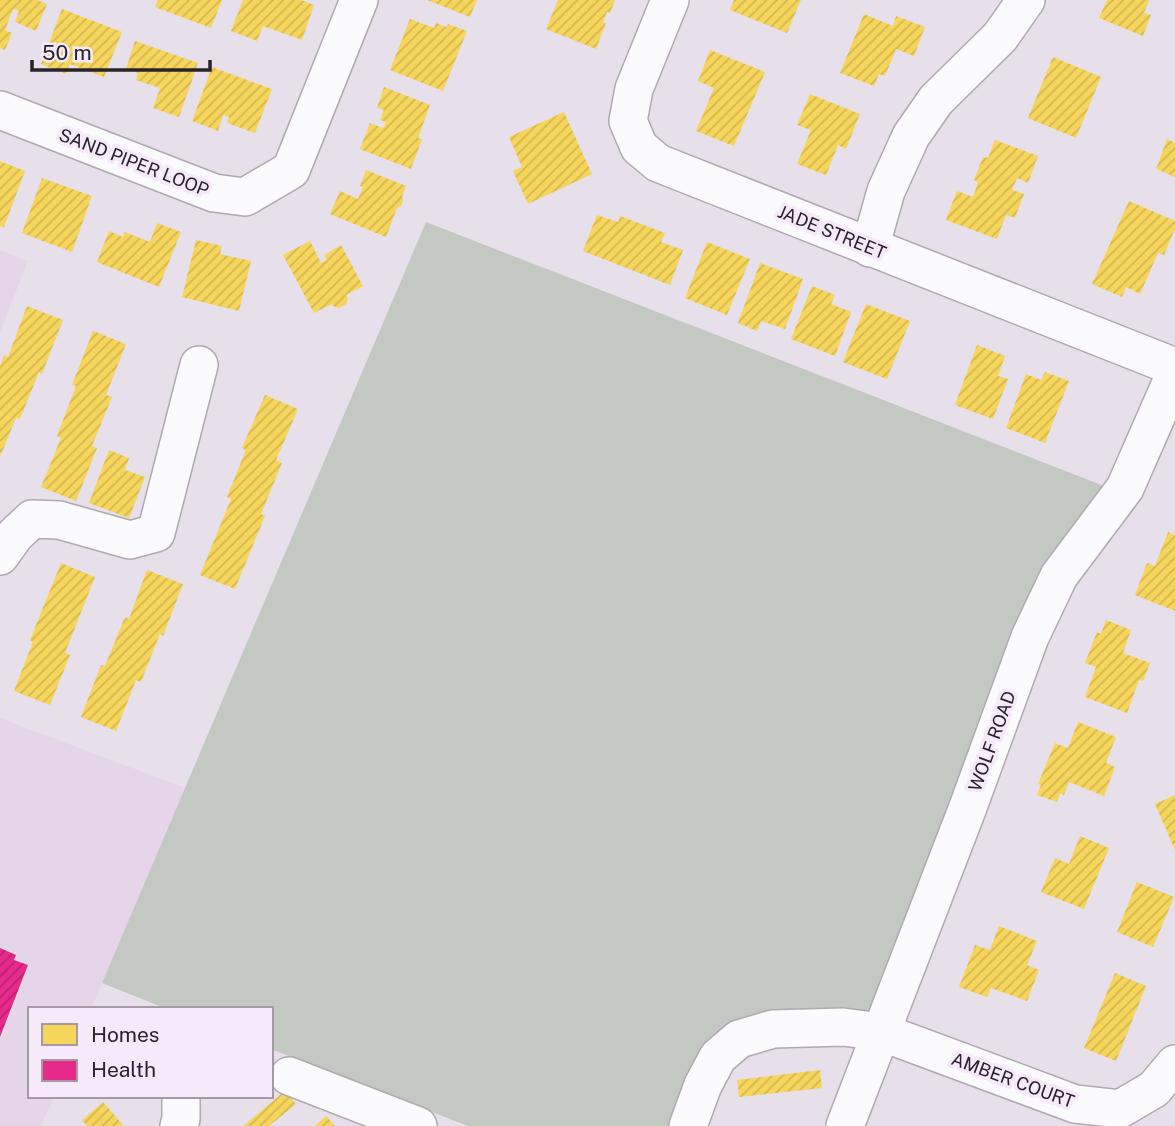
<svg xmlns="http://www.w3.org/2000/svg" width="1175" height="1126" font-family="'Public Sans',sans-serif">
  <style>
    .built { fill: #e4d6e8 }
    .green { fill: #c3c8c2 }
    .homes { fill: url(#homes-hatch) }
    .health { fill: url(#health-hatch) }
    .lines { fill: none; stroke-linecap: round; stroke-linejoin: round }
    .minor-casing { stroke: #afa9b0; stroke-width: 40 }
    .minor { stroke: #fbfafc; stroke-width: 37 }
    .labels { text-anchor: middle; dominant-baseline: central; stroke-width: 7; stroke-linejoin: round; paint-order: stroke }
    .street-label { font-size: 18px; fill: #282329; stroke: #f6e9fa }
  </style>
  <defs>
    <pattern id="homes-hatch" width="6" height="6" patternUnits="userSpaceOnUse" patternTransform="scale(1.75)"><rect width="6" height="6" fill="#f6d55c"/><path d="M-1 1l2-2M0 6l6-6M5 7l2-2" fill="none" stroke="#d3b750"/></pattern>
    <pattern id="health-hatch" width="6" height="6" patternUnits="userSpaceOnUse" patternTransform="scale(1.75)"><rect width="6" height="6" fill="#e7298a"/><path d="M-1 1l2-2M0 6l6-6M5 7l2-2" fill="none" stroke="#bb2371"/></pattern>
  </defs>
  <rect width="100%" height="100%" fill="#e7dfe9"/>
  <g class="built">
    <polygon points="0,250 28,261 0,332"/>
    <polygon points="0,718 185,788 91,1009 30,1009 30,1096 54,1096 41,1126 0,1126"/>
  </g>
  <polygon class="green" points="426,222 1104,486 881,1032 773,1029 718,1057 683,1126 468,1126 271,1049 271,1009 167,1009 102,983"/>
  <g class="homes">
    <polygon points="0,0 37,0 47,4 36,31 15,22 19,11 13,9 5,30 12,33 5,50 0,48"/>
    <polygon points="158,0 222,0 211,28 155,7"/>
    <polygon points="243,0 301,0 314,5 302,40 263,26 257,41 231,31"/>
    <polygon points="427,0 477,0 470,17"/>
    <polygon points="558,0 615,0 610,13 607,12 603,22 606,23 596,49 546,29"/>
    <polygon points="734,0 801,0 787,33 730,10"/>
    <polygon points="1107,0 1149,0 1144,13 1151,15 1143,36 1099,18"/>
    <polygon points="62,9 122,32 104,77 70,64 66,74 41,64"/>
    <polygon points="864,14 893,26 896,16 925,27 914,56 896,49 885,76 879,74 874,86 840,73"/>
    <polygon points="410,19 434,28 436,23 447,27 448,24 467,31 443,91 390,70"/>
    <polygon points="135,41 198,63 179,117 153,108 160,88 136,80 138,73 126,69"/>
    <polygon points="710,50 765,72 734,146 696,131 714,88 698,81"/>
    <polygon points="1053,57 1101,77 1076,138 1028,118"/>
    <polygon points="212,67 272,89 255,133 227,123 229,117 223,115 218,131 192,121"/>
    <polygon points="384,87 430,105 418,138 422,139 411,169 360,149 370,123 383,128 386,122 380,120 384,110 377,108"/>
    <polygon points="810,94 860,114 846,149 838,145 826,175 797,164 811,130 797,125"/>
    <polygon points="564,112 592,174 528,204 513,171 522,167 509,137"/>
    <polygon points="1167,139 1175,143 1175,177 1156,169"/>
    <polygon points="995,140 1038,156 1028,183 1017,178 1012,190 1024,194 1015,218 1006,215 997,239 946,220 957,191 973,197 978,182 974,180 983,157 988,158"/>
    <polygon points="0,161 25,171 4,227 0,226"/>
    <polygon points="366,170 406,186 402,197 403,200 401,206 397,208 386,237 330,214 340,191 358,199 363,187 360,186"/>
    <polygon points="42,178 92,196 72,252 22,233"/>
    <polygon points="1129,201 1175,221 1175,229 1164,255 1158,253 1140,294 1126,287 1122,297 1092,284"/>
    <polygon points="597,215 618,222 620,216 665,233 661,242 683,250 670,285 583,251"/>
    <polygon points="157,223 181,232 159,287 97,262 109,231 123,237 125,232 150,242"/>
    <polygon points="196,240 222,246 220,254 251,261 239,311 182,297"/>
    <polygon points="310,241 321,263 327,260 324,255 341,245 363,286 346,295 348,298 346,304 339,308 333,306 332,304 314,313 283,255"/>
    <polygon points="707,242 750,259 727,315 685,298"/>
    <polygon points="760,263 803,279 785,329 761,321 757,331 738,323"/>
    <polygon points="812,286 835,295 831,304 851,312 835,356 791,339"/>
    <polygon points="866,304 910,321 887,379 843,362"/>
    <polygon points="27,306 63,320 42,374 39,372 20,419 16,418 0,457 0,366 4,355 8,357"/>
    <polygon points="93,331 126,344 106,395 112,397 92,446 97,448 76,501 41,487 61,438 57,436 76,386 72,385"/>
    <polygon points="977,345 1005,356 998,376 1008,379 993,419 955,405"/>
    <polygon points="1045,372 1069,381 1045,443 1006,428 1026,374 1041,380"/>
    <polygon points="265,395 298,409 276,460 282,463 261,514 265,516 235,589 200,575 231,499 227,497 246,450 242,448"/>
    <polygon points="109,450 129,458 125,470 145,477 129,518 89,503"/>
    <polygon points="1168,532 1175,535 1175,611 1135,595 1147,563 1155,566"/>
    <polygon points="61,563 95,577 65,653 70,655 50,705 14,691 33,642 30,640"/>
    <polygon points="147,570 183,584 163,636 160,634 141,682 136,680 116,731 81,717 101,665 105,666 125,617 129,619"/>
    <polygon points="1106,620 1131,630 1123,653 1150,663 1143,681 1139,680 1127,713 1085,697 1096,667 1085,663 1097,632 1101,634"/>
    <polygon points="1078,722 1116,737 1106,763 1115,767 1104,796 1069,782 1064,795 1060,793 1057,802 1037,795 1041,785 1038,784 1055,743 1068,748"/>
    <polygon points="1175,795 1175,850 1155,804"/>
    <polygon points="1080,836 1109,848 1084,909 1041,892 1055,858 1069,864"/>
    <polygon points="1137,882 1174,897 1153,947 1117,932"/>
    <polygon points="999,926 1037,941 1027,965 1039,970 1027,1001 991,988 987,997 959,987 975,945 990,950"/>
    <polygon points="1115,973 1146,986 1116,1061 1084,1048"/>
    <polygon points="820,1070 822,1088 739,1097 737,1080"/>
    <polygon points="285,1091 296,1104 269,1126 243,1126"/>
    <polygon points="103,1102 123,1125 121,1126 87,1126 82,1120"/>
    <polygon points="326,1116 335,1126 315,1126"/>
  </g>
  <polygon class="health" points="0,948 16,955 14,960 28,965 0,1037"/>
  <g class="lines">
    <g class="minor-casing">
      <g id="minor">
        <polyline points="670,0 634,89 628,121 639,147 658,163 1175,367"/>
        <polyline points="0,110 214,193 245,197 291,170 359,0"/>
        <polyline points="870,248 886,191 911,136 936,100 1000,37 1026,0"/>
        <polyline points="0,556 15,535 32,519 59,520 130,540 156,533 199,365"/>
        <polyline points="289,1076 418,1126"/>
        <polyline points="179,1126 181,1119 181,1096"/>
        <polyline points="688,1126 703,1085 718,1057 739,1039 773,1029 843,1027 881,1032 1075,1104 1120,1109 1154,1089 1175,1064"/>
        <polyline points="845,1126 968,807 1030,637 1059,576 1125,488 1175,374"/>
      </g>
    </g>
    <use href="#minor" class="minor"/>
  </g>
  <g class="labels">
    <g class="street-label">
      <text transform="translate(134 162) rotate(21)">SAND PIPER LOOP</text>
      <text transform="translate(832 232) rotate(22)">JADE STREET</text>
      <text transform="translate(992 741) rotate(-70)">WOLF ROAD</text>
      <text transform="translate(1013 1080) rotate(20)">AMBER COURT</text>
    </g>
  </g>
  <rect x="28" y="1007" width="245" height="91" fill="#f6e9fa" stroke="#a49aa6" stroke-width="2"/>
  <rect x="42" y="1024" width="35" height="21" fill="#f6d55c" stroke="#a49aa6" stroke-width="2"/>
  <text x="91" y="1042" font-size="21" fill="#282329">Homes</text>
  <rect x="42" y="1060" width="35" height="21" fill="#e7298a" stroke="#a49aa6" stroke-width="2"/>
  <text x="91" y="1077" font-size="21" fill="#282329">Health</text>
  <path d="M32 60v10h178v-10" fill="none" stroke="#282329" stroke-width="3.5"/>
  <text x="42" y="60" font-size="21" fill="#282329" stroke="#f6e9fa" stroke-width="5" paint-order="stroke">50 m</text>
</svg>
